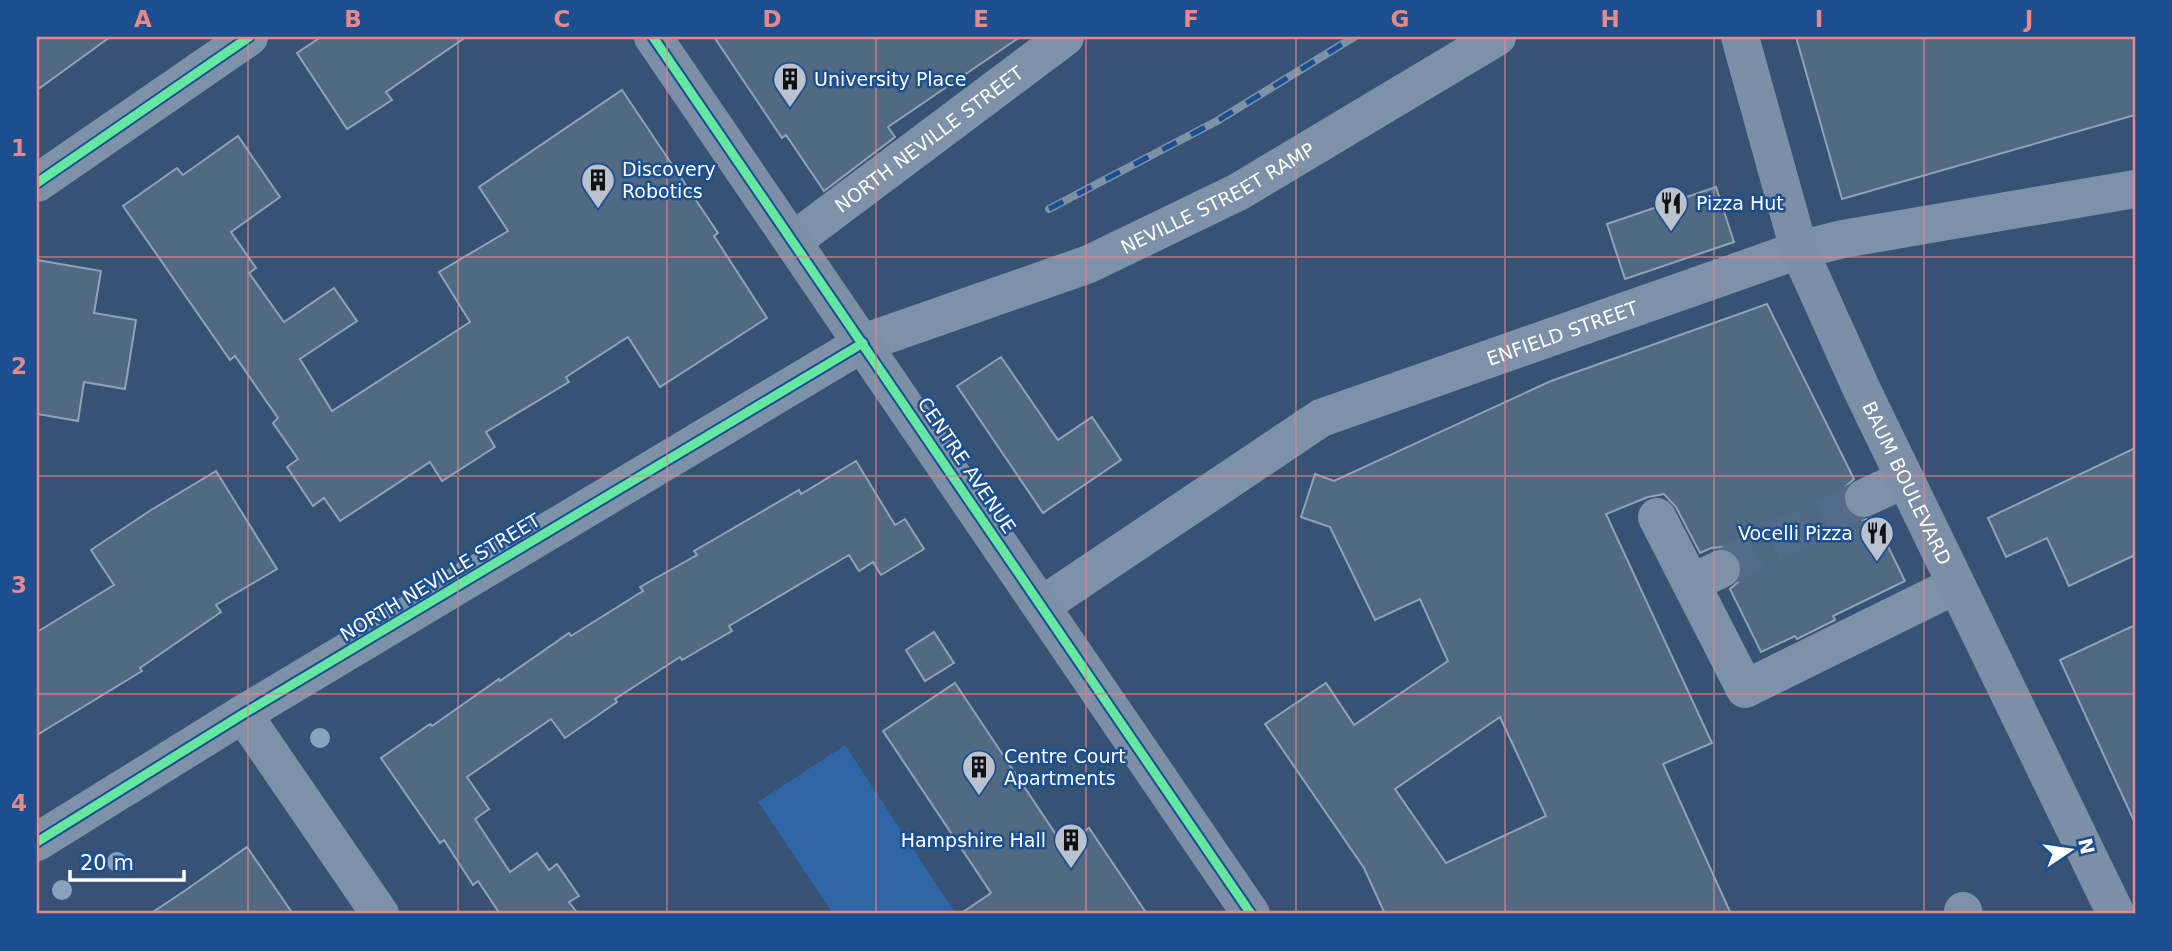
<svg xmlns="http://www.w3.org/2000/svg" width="2172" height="951" font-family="'DejaVu Sans',sans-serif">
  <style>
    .green { fill: #2f66a5 }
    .building { fill: #526984; stroke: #92a2b6; stroke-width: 2; fill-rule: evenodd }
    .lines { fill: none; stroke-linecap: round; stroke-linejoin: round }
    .minor-tunnel { stroke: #546c89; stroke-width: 38; stroke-dasharray: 38 19; stroke-linecap: butt }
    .minor { stroke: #7d92a8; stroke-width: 38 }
    .major { stroke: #7d8ea7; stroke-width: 38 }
    .rail-casing { stroke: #7e92a7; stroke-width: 8 }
    .rail { stroke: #1b4f8f; stroke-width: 5; stroke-dasharray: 16; stroke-linecap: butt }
    .cycleway-casing { stroke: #1b4f8f; stroke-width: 13 }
    .cycleway { stroke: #66e7a1; stroke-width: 9 }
    .tree { fill: #8aa2be }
    .grid { fill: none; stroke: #e88989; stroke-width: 2; stroke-opacity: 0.55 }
    .labels { text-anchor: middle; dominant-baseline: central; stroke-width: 5; stroke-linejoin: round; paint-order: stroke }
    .poi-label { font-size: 19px; fill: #fff; stroke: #1b4f8f; text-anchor: start }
    .street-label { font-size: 19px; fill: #fff; stroke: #1b4f8f }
    .neatline { fill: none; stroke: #e88989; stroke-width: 2.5 }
    .grid-label { font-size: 23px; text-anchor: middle; font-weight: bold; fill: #e88989 }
  </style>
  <rect width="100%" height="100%" fill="#365274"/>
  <polygon class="green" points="845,745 954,911 949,914 833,914 758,802"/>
  <g class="building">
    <polygon points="37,37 110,37 37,90"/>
    <polygon points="321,37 466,37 386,92 392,100 347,129 297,53"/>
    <polygon points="714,37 1020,37 888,127 895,137 824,191 786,135 782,138"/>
    <polygon points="1796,37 2135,37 2135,115 1842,199"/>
    <polygon points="622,90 718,233 714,236 767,318 660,387 628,337 566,377 569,382 486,432 495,447 442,481 430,462 340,521 324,498 313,506 287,467 298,459 273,423 278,418 235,356 230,360 123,206 177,168 183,175 238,136 280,197 231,232 256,268 249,273 284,322 334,288 357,321 300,359 332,411 470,322 439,272 508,231 479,187"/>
    <polygon points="1716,187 1734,242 1625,279 1607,224"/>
    <polygon points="37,260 101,271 94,313 136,320 125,389 84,382 78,421 37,414"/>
    <path d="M1767,304L1854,479L1846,486L1842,495L1845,508L1851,515L1861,520L1874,518L1905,581L1833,616L1835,620L1797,639L1795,636L1761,652L1730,589L1738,582L1743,572L1741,560L1734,552L1722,547L1711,548L1700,553L1676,507L1664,494L1648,497L1606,514L1712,743L1663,764L1731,914H1385L1364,868L1265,724L1326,683L1354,725L1448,661L1420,599L1375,620L1330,527L1301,517L1315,474L1334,481L1551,381ZM1500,717L1546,816L1446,863L1395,789Z"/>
    <polygon points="1001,357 1058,440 1092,417 1121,460 1043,513 957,386"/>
    <polygon points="2135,448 2135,555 2069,586 2047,538 2006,557 1988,518"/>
    <polygon points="856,461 895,525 905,519 924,549 881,575 873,562 859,571 849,555 729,626 732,631 682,660 680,657 615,699 617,702 565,738 551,719 467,777 489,809 475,819 510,872 537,853 549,870 557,864 579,896 569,902 578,914 500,914 478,881 473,885 444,840 440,843 381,758 430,724 432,726 499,679 500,681 569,633 571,636 643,591 640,587 697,555 694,551 799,490 801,494"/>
    <polygon points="216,471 277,569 216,605 221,612 140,668 142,671 37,735 37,632 114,585 91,550 151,510"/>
    <polygon points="2135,625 2135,823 2060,660"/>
    <polygon points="934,632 954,663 925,681 906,650"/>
    <polygon points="955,683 1063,845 1089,828 1147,914 960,914 991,893 883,731"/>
    <polygon points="247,847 293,914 150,914 183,892"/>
  </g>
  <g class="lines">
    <polyline class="minor-tunnel" points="1721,569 1864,498"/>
    <g class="minor">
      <polyline points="37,183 249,37"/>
      <path id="s1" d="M793,241L1065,37"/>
      <polyline points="1864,498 1905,479"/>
      <polyline points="1657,517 1745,689 1956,585"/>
      <polyline points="1691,583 1721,569"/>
      <path id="s2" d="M1041,606L1321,418L1799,250L1843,239L2135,189"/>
      <polyline points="243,714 380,914"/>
      <path id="s3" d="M37,842L243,714L863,343L1089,264L1238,192L1497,37"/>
      <polyline points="1963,911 1964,914"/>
    </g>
    <g class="major">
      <polyline points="653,37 1251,914"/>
      <path id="s4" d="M1740,37L1799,250L1862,390L2116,914"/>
    </g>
    <g class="rail-casing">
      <polyline id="rail" points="1049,209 1217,121 1354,37"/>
    </g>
    <use href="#rail" class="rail"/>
    <g class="cycleway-casing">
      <g id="cycleway">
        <polyline points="653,37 1251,914"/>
        <polyline points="37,183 249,37"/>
        <polyline points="37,842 243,714 863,343"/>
      </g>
    </g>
    <use href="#cycleway" class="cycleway"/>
  </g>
  <g class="tree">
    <circle cx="320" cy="738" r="10"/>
    <circle cx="117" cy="862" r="10"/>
    <circle cx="62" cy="890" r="10"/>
  </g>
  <path class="grid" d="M248,37V914M458,37V914M667,37V914M876,37V914M1086,37V914M1296,37V914M1505,37V914M1714,37V914M1924,37V914M37,257H2135M37,476H2135M37,694H2135"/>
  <defs>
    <g id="building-pin" transform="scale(1.75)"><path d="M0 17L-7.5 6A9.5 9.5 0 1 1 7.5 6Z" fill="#b9c2ce" stroke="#1b4f8f"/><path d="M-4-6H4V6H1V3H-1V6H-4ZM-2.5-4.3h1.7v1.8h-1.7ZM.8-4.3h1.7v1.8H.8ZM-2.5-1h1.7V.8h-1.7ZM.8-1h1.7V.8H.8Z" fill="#111"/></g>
    <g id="restaurant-pin" transform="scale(1.75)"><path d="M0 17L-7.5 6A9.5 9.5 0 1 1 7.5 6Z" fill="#b9c2ce" stroke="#1b4f8f"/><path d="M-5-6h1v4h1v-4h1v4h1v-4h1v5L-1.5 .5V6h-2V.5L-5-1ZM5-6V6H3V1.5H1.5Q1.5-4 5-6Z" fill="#111"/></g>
  </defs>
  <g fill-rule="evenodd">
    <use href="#building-pin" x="790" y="79"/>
    <use href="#building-pin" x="598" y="180"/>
    <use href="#restaurant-pin" x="1671" y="203"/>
    <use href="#restaurant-pin" x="1877" y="533"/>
    <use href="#building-pin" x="979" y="767"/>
    <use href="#building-pin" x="1071" y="840"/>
  </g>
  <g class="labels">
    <g class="poi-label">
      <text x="814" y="79">University Place</text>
      <text x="622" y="169">Discovery<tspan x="622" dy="22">Robotics</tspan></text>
      <text x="1696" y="203">Pizza Hut</text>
      <text x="1853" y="533" text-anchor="end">Vocelli Pizza</text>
      <text x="1004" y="756">Centre Court<tspan x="1004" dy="22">Apartments</tspan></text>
      <text x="1046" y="840" text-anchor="end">Hampshire Hall</text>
    </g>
    <g class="street-label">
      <text stroke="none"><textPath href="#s1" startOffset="170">NORTH NEVILLE STREET</textPath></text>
      <text stroke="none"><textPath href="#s3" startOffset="1349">NEVILLE STREET RAMP</textPath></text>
      <text stroke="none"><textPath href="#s2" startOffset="593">ENFIELD STREET</textPath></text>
      <text transform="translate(967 465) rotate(56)">CENTRE AVENUE</text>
      <text stroke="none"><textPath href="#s4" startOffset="478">BAUM BOULEVARD</textPath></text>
      <text transform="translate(440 577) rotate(-31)">NORTH NEVILLE STREET</text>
    </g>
  </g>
  <rect width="2172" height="951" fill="none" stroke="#1b4f8f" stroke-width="77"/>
  <g transform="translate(2070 850) rotate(77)" stroke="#1b4f8f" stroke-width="5" paint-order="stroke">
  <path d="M0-5L12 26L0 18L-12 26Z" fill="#ffffff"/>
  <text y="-10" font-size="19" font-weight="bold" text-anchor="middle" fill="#ffffff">N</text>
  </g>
  <path d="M70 870v10h114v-10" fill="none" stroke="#ffffff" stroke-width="3.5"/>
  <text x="80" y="870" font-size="21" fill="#ffffff" stroke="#1b4f8f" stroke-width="5" paint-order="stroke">20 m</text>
  <rect x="38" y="38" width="2096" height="874" class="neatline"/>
  <g class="grid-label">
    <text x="143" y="27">A</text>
    <text x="353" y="27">B</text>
    <text x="562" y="27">C</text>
    <text x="772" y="27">D</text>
    <text x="981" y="27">E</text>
    <text x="1191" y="27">F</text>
    <text x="1400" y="27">G</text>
    <text x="1610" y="27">H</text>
    <text x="1819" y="27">I</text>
    <text x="2029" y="27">J</text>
    <text x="19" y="156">1</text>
    <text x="19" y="374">2</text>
    <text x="19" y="593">3</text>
    <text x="19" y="811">4</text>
  </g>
</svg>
